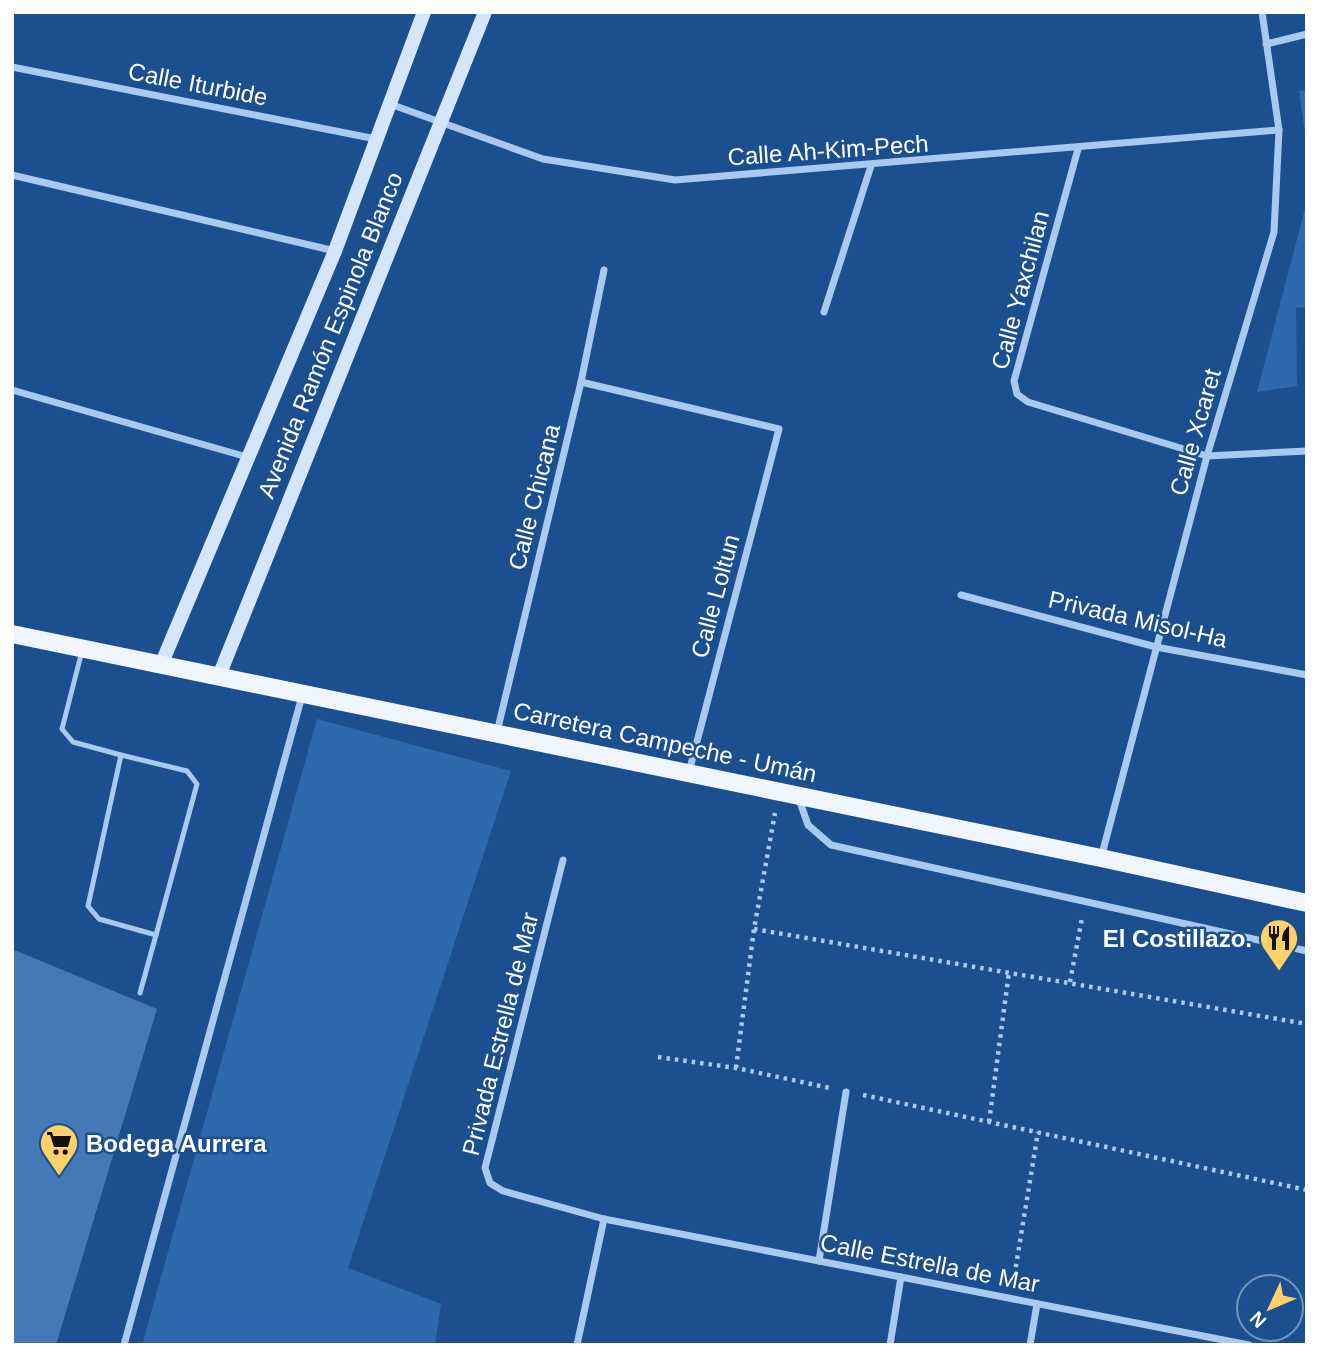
<svg xmlns="http://www.w3.org/2000/svg" width="1319" height="1357" font-family="Helvetica,sans-serif">
  <style>
    .green { fill: #2e69ad }
    .building { fill: #4478b7 }
    .lines { fill: none; stroke-linecap: round; stroke-linejoin: round }
    .path { stroke: #a9c9ee; stroke-width: 4.5; stroke-dasharray: 3.5 5; stroke-linecap: butt }
    .service { stroke: #a9c9ee; stroke-width: 5 }
    .minor { stroke: #a9c9ee; stroke-width: 7 }
    .secondary { stroke: #d6e6fa; stroke-width: 14 }
    .primary { stroke: #f0f6ff; stroke-width: 18 }
    .labels { text-anchor: middle; dominant-baseline: central; stroke-width: 5; stroke-linejoin: round; paint-order: stroke }
    .street-label { font-size: 24px; fill: #fff; stroke: #1b4f8f }
    .poi-label { font-size: 24px; font-weight: bold; fill: #fff; stroke: #1b4f8f; text-anchor: end }
  </style>
  <rect width="100%" height="100%" fill="#1b4f8f"/>
  <g class="green">
    <polygon points="1307,90 1307,147 1299,91"/>
    <polygon points="1307,201 1307,307 1296,308 1297,386 1257,392"/>
    <polygon points="317,719 511,771 348,1268 441,1304 435,1345 142,1345"/>
  </g>
  <polygon class="building" points="12,949 157,1009 56,1345 12,1345"/>
  <g class="lines">
    <g class="path">
      <polyline points="754,929 1307,1024"/>
      <polyline points="1070,982 1082,918"/>
      <polyline points="658,1057 736,1068 830,1088"/>
      <polyline points="736,1068 754,929 775,813"/>
      <polyline points="863,1095 1307,1190"/>
      <polyline points="989,1122 1009,972"/>
      <polyline points="1013,1284 1038,1132"/>
    </g>
    <g class="service">
      <polyline points="82,651 62,729 73,742 121,755 88,906 99,919 156,935 140,993"/>
      <polyline points="121,755 187,771 197,784 156,935"/>
    </g>
    <g class="minor">
      <polyline points="1266,44 1307,34"/>
      <polyline points="12,67 376,139"/>
      <polyline points="390,104 543,159 675,180 1279,130"/>
      <polyline points="1078,149 1014,381 1017,394 1028,402 1207,456 1307,451"/>
      <polyline points="12,175 335,251"/>
      <polyline points="824,312 871,166"/>
      <polyline points="581,382 779,429 689,772"/>
      <polyline points="12,390 247,457"/>
      <polyline points="961,595 1156,647 1307,675"/>
      <polyline points="497,732 581,382 604,270"/>
      <polyline points="799,799 808,825 831,845 1307,951"/>
      <polyline points="1101,858 1207,456 1274,232 1279,130 1262,12"/>
      <polyline points="563,860 485,1168 490,1183 503,1191 604,1219 1249,1345"/>
      <polyline points="819,1261 846,1092"/>
      <polyline points="124,1345 302,696"/>
      <polyline points="577,1345 604,1219"/>
      <polyline points="890,1345 901,1277"/>
      <polyline points="1030,1345 1037,1304"/>
    </g>
    <g class="secondary">
      <polyline points="161,665 335,251 424,12"/>
      <polyline points="219,676 485,12"/>
    </g>
    <polyline class="primary" points="12,634 1101,858 1307,903"/>
  </g>
  <defs>
    <g id="restaurant-pin" transform="scale(2.0125)"><path d="M0 17L-7.5 6A9.5 9.5 0 1 1 7.5 6Z" fill="#ffd166" stroke="#1b4f8f"/><path d="M-5-6h1v4h1v-4h1v4h1v-4h1v5L-1.5 .5V6h-2V.5L-5-1ZM5-6V6H3V1.5H1.5Q1.5-4 5-6Z" fill="#111"/></g>
    <g id="supermarket-pin" transform="scale(2.0125)"><path d="M0 17L-7.5 6A9.5 9.5 0 1 1 7.5 6Z" fill="#ffd166" stroke="#1b4f8f"/><path d="M-6-5.5h2.5l.6 2H6L4.5 2H-2.5L-4.4-4H-6ZM-1.5 3.2a1.3 1.3 0 1 0 .1 0ZM3 3.2a1.3 1.3 0 1 0 .1 0Z" fill="#111"/></g>
  </defs>
  <g fill-rule="evenodd">
    <use href="#restaurant-pin" x="1279" y="938"/>
    <use href="#supermarket-pin" x="59" y="1143"/>
  </g>
  <g class="labels">
    <g class="street-label">
      <text transform="translate(198 84) rotate(11)">Calle Iturbide</text>
      <text transform="translate(828 150) rotate(-4)">Calle Ah-Kim-Pech</text>
      <text transform="translate(1020 290) rotate(-75)">Calle Yaxchilan</text>
      <text transform="translate(330 335) rotate(-68)">Avenida Ramón Espinola Blanco</text>
      <text transform="translate(1195 432) rotate(-74)">Calle Xcaret</text>
      <text transform="translate(534 497) rotate(-76)">Calle Chicana</text>
      <text transform="translate(715 596) rotate(-75)">Calle Loltun</text>
      <text transform="translate(1138 619) rotate(13)">Privada Misol-Ha</text>
      <text transform="translate(665 742) rotate(12)">Carretera Campeche - Umán</text>
      <text transform="translate(500 1034) rotate(-76)">Privada Estrella de Mar</text>
      <text transform="translate(930 1263) rotate(11)">Calle Estrella de Mar</text>
    </g>
    <g class="poi-label">
      <text x="1252" y="938">El Costillazo.</text>
      <text x="86" y="1143" text-anchor="start">Bodega Aurrera</text>
    </g>
  </g>
  <rect width="1319" height="1357" fill="none" stroke="#ffffff" stroke-width="28"/>
  <g transform="translate(1270 1308) rotate(226)"><circle r="33" fill="#1b4f8f" stroke="#7695bc" stroke-width="2"/>
  <path d="M0-5L12 26L0 18L-12 26Z" fill="#ffd166"/>
  <text y="-10" font-size="19" font-weight="bold" text-anchor="middle" fill="#ffffff">N</text>
  </g>
</svg>
